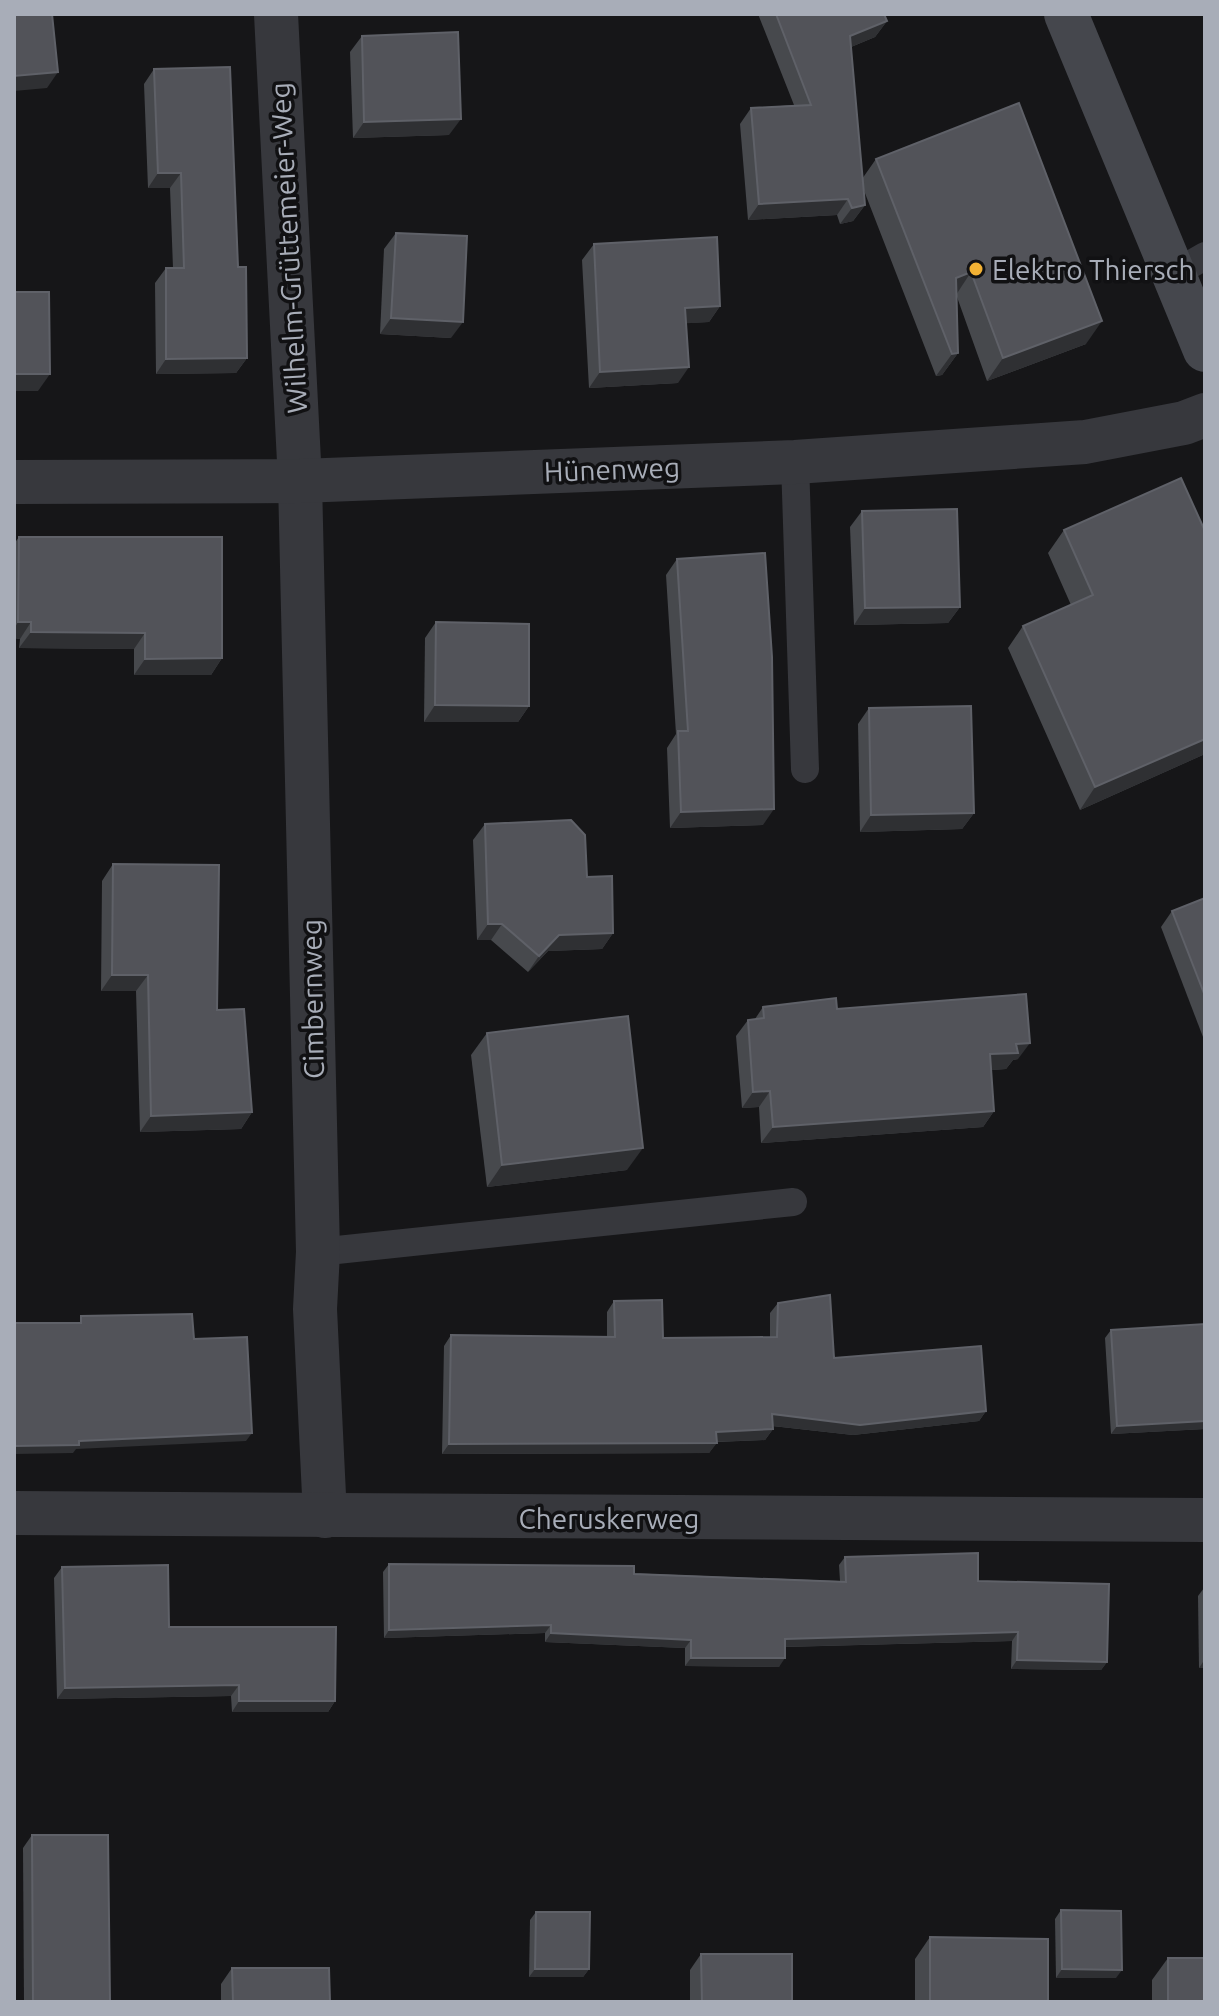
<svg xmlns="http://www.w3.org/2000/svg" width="1219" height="2016" font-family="Ubuntu,sans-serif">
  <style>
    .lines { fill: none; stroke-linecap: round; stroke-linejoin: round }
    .service { stroke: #37383d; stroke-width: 28 }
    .minor { stroke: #37383d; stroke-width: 44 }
    .secondary { stroke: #45474d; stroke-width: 44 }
    .wall { fill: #47494d }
    .shaded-wall { fill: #2f3033 }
    .building { fill: #525359; stroke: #5f6168; stroke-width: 2 }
    .poi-dot { fill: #f2b134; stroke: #111113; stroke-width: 3 }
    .labels { text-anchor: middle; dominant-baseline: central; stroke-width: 7; stroke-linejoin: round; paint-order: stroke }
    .street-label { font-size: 28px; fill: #a8adb8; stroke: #111113 }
    .poi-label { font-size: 28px; fill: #a8adb8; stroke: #111113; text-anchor: start }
  </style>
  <rect width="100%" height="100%" fill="#161618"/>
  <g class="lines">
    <g class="service">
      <polyline points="1174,274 1205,256"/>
      <polyline points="795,462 805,769"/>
      <polyline points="318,1252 793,1202"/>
    </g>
    <g class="minor">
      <polyline points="276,14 300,481 318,1252 315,1309 325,1516"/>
      <polyline points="14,482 300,481 795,462 1085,442 1184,423 1205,415"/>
      <polyline points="14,1513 1205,1520"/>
    </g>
    <polyline class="secondary" points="1066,14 1205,350"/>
  </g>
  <g class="wall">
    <polygon points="758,14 884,14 887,21 875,37 851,47 862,179 876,159 1086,344 987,381 957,297 958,353 942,375 936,376 863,188 865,205 853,221 840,224 837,215 748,220 740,124 751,108 794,105"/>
    <polygon points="362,36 449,135 353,138 350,52"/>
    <polygon points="154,69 238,267 247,358 236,373 156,374 155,283 166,268 173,268 170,188 148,188 144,84"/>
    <polygon points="396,233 451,338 380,334 384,249"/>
    <polygon points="594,244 720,306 709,322 686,323 678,383 589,388 582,260"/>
    <polygon points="862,511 960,607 948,623 854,625 850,527"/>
    <polygon points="1064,530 1205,531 1205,754 1080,810 1008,648 1023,626 1071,605 1048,553"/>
    <polygon points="19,537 222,658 211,675 134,675 134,649 19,648 20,639 14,638 14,544"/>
    <polygon points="677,559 763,825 670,828 667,748 676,734 666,575"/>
    <polygon points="436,622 529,706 518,722 424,722 425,638"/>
    <polygon points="869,708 974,813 962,829 860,832 858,724"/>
    <polygon points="485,824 587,877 613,933 602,949 548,951 528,972 491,940 477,940 473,840"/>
    <polygon points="113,864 217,1010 252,1112 241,1129 140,1132 136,991 101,991 102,881"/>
    <polygon points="1205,898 1205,1036 1203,1037 1161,927 1172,911"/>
    <polygon points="763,1007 837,1009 1018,1059 1013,1060 1006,1069 991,1070 994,1111 983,1127 761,1143 759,1107 742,1108 736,1036 748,1020 755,1019"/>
    <polygon points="487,1033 627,1170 487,1187 471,1055"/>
    <polygon points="614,1301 663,1338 770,1337 770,1313 778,1303 834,1358 986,1411 979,1421 853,1435 772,1426 773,1429 765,1440 717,1442 709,1453 442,1454 444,1346 451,1335 607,1337 607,1312"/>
    <polygon points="1205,1324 1205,1429 1111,1434 1105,1338 1111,1330"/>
    <polygon points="845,1557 978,1581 1107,1662 1101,1670 1011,1669 1012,1641 785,1647 779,1667 685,1666 685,1648 545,1642 545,1633 384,1638 383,1572 389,1564 840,1581 839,1565"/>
    <polygon points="62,1567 169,1627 335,1701 328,1712 232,1712 231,1696 57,1699 54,1578"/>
    <polygon points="1204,1588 1205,1668 1199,1668 1198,1596"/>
    <polygon points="32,1835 110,2002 24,2002 23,1848"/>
    <polygon points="1061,1910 1116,1978 1056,1978 1055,1919"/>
    <polygon points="536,1912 589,1969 583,1977 529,1977 530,1920"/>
    <polygon points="930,1937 1048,2002 915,2002 915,1959"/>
    <polygon points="701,1954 792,2002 690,2002 690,1970"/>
    <polygon points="1168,1958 1205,2002 1152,2002 1152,1980"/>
    <polygon points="232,1968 330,2002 221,2002 221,1984"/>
  </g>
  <g class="shaded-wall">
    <polygon points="887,21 875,37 839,52 850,36"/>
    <polygon points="58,72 47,88 14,91 14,76"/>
    <polygon points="461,119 449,135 353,138 364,122"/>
    <polygon points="158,173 181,173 170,188 148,188"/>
    <polygon points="848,199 837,215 748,220 759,204"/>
    <polygon points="865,205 853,221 840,224 852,208"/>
    <polygon points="971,272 956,295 956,278"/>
    <polygon points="720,306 709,322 674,324 685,308"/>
    <polygon points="391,318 463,322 451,338 380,334"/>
    <polygon points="1102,321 1086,344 987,381 1003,358"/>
    <polygon points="958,353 942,375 936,376 952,354"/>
    <polygon points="247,358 236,373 156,374 166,359"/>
    <polygon points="689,367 678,383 589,388 600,372"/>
    <polygon points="14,374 50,374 38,391 14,391"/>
    <polygon points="960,607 948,623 854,625 865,608"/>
    <polygon points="18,622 31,622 20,639 14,638 14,629"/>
    <polygon points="31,632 145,633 134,649 19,648"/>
    <polygon points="222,658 211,675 134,675 145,659"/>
    <polygon points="435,705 529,706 518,722 424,722"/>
    <polygon points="1205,739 1205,754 1080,810 1095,787"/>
    <polygon points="774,809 763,825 670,828 681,812"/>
    <polygon points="974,813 962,829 860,832 871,815"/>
    <polygon points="488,924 502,924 491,940 477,940"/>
    <polygon points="613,933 602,949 548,951 528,972 539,956 559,935"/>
    <polygon points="112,975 148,975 136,991 101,991"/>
    <polygon points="1030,1043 1018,1059 1013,1060 1006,1069 979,1071 990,1054 1016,1044"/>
    <polygon points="770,1091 759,1107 742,1108 753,1092"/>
    <polygon points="994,1111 983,1127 761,1143 773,1127"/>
    <polygon points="252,1112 241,1129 140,1132 151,1116"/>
    <polygon points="643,1148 627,1170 487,1187 502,1165"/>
    <polygon points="986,1411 979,1421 853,1435 764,1425 772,1414"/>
    <polygon points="1205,1421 1205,1429 1111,1434 1117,1426"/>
    <polygon points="773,1429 765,1440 709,1442 716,1432"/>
    <polygon points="252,1433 246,1441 76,1449 73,1453 14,1454 14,1446 79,1441"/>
    <polygon points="717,1443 709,1453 442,1454 449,1444"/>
    <polygon points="551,1625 545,1633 384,1638 389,1630"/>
    <polygon points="1018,1632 1012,1641 779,1647 785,1639"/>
    <polygon points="551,1633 691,1640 685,1648 545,1642"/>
    <polygon points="691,1658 785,1658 779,1667 685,1666"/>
    <polygon points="1205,1659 1205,1668 1199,1668"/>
    <polygon points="1017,1660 1107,1662 1101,1670 1011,1669"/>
    <polygon points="239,1685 231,1696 57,1699 65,1688"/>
    <polygon points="239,1701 335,1701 328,1712 232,1712"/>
    <polygon points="535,1969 589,1969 583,1977 529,1977"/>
    <polygon points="1062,1969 1122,1970 1116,1978 1056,1978"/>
  </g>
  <g class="building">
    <polygon points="14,14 52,14 58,72 14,76"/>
    <polygon points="776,14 884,14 887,21 850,36 865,205 852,208 848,199 759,204 751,108 811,105"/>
    <polygon points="458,32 461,119 364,122 362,36"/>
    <polygon points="230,67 238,267 246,267 247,358 166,359 166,268 184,268 181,173 158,173 154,69"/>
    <polygon points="1019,103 1102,321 1003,358 971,272 956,278 958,353 952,354 876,159"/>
    <polygon points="396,233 467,236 463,322 391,318"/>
    <polygon points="717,237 720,306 685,308 689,367 600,372 594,244"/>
    <polygon points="14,292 49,292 50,374 14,374"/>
    <polygon points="1181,478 1205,531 1205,739 1095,787 1023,626 1093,595 1064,530"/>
    <polygon points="957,509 960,607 865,608 862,511"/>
    <polygon points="19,537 222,537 222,658 145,659 145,633 31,632 31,622 18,622"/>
    <polygon points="765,553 772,657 774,809 681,812 678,731 688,731 677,559"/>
    <polygon points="436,622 529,624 529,706 435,705"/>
    <polygon points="971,706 974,813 871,815 869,708"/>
    <polygon points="571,820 585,835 587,877 612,876 613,933 559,935 539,956 502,924 488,924 485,824"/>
    <polygon points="113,864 219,865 217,1010 244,1009 252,1112 151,1116 148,975 112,975"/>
    <polygon points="1205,898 1205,996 1172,911"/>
    <polygon points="1026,994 1030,1043 1016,1044 1018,1053 990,1054 994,1111 773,1127 770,1091 753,1092 748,1020 764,1018 763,1007 836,998 837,1009"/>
    <polygon points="628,1016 643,1148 502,1165 487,1033"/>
    <polygon points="830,1295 834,1358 981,1346 986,1411 860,1425 772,1414 773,1429 716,1432 717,1443 449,1444 451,1335 615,1337 614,1301 662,1300 663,1338 777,1337 778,1303"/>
    <polygon points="192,1314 194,1339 247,1337 252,1433 79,1441 79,1445 14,1446 14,1323 81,1323 81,1316"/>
    <polygon points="1205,1324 1205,1421 1117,1426 1111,1330"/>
    <polygon points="978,1553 978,1581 1109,1584 1107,1662 1017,1660 1018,1632 785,1639 785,1658 691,1658 691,1640 551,1633 551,1625 389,1630 389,1564 634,1566 634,1574 846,1582 845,1557"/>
    <polygon points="168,1565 169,1627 336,1627 335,1701 239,1701 239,1685 65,1688 62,1567"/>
    <polygon points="1204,1588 1205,1588 1205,1659"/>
    <polygon points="32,1835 108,1835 110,2002 33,2002"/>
    <polygon points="1061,1910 1121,1911 1122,1970 1062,1969"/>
    <polygon points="536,1912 590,1912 589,1969 535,1969"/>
    <polygon points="930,1937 1048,1939 1048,2002 930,2002"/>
    <polygon points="701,1954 792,1954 792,2002 702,2002"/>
    <rect x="1168" y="1958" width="37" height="44"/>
    <polygon points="232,1968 329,1968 330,2002 233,2002"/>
  </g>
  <circle class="poi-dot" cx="976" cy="269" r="8"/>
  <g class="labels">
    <g class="street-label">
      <text transform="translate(288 248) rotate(-93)">Wilhelm-Grüttemeier-Weg</text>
      <text transform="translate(612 469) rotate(-2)">Hünenweg</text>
      <text transform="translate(312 999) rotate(-91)">Cimbernweg</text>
      <text x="609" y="1518">Cheruskerweg</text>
    </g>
    <g class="poi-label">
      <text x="992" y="269">Elektro Thiersch</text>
    </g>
  </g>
  <rect width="1219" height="2016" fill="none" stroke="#a8adb8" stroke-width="32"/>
</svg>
